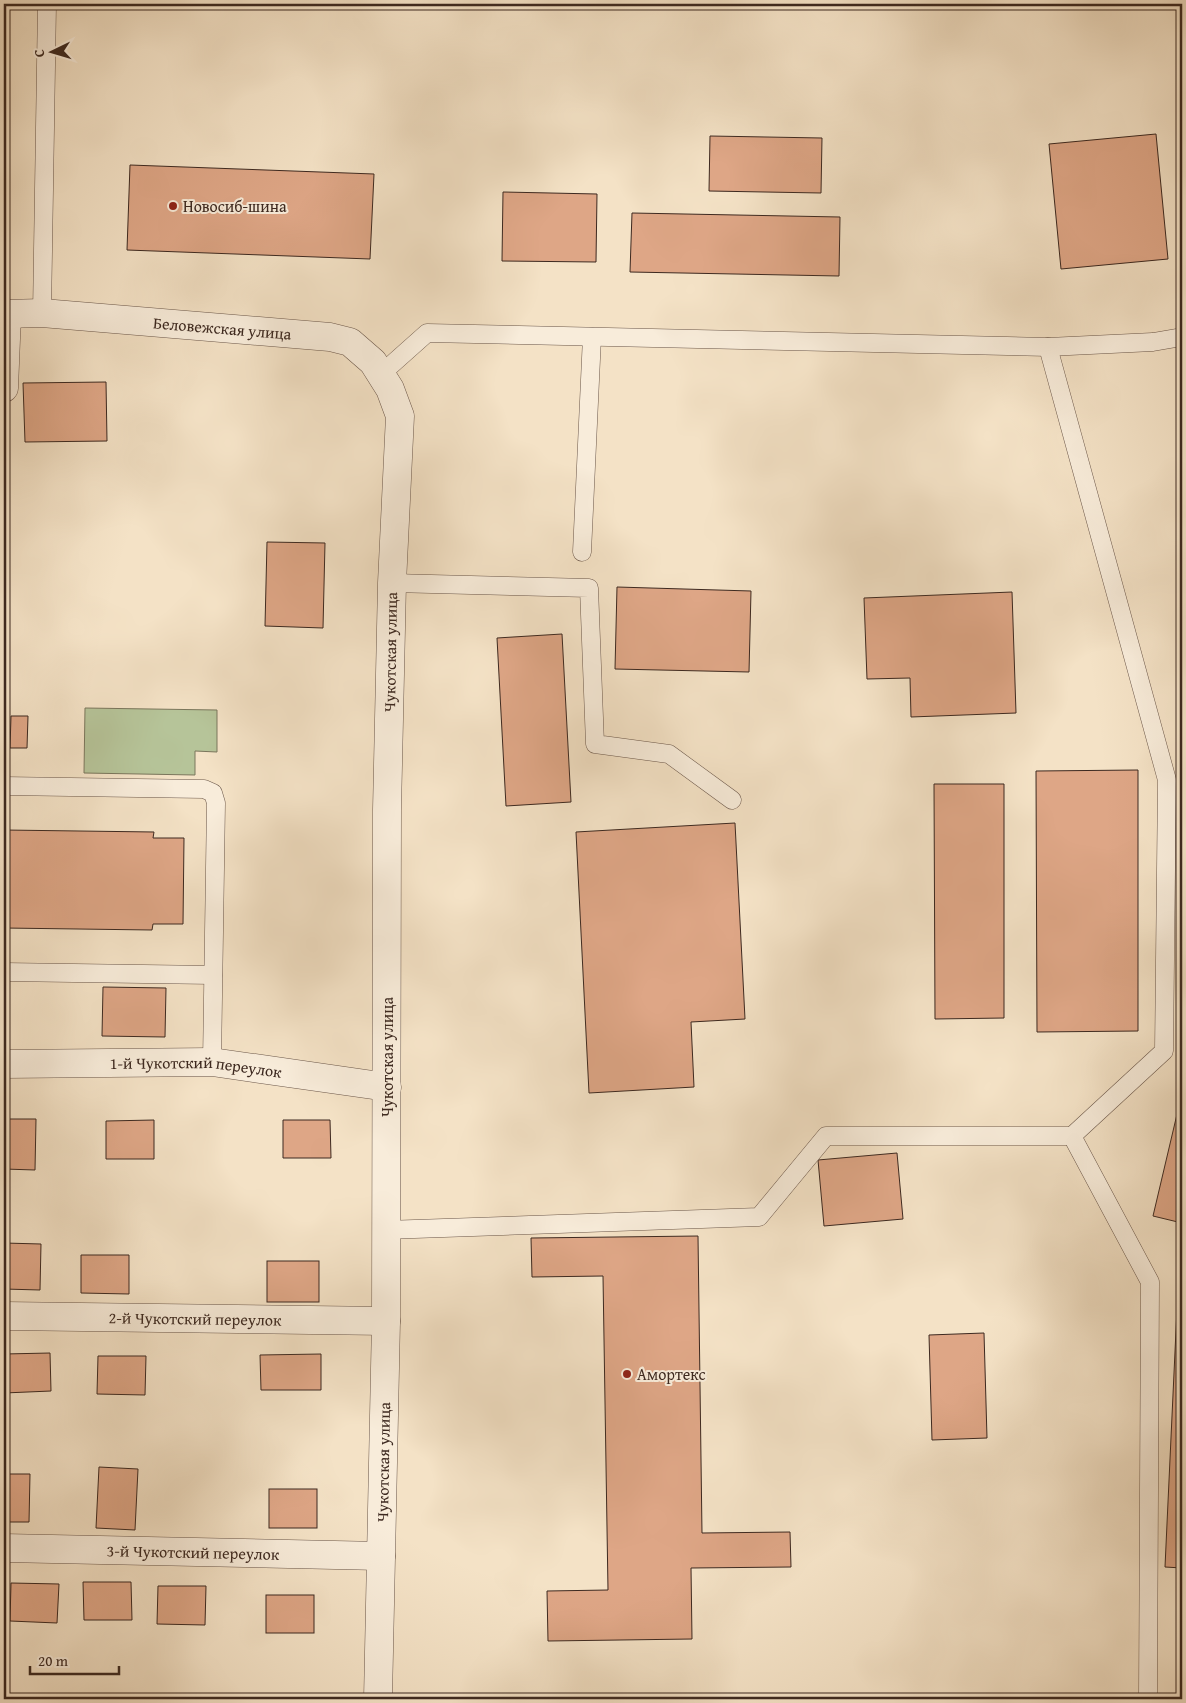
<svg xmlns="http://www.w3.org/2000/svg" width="1186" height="1703" font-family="'Gentium Book Plus',serif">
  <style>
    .green { fill: #b6c499; stroke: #7a765c }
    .building { fill: #dea686; stroke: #3d2920 }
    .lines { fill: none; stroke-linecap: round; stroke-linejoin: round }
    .lane-casing { stroke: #6b574a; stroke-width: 19 }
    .street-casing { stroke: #6b574a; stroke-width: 29 }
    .lane { stroke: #f8ecda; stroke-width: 18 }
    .street { stroke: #f8ecda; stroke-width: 28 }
    .poi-dot { fill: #8f2418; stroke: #f8ecda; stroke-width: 2 }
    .labels { text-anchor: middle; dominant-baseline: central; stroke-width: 4; stroke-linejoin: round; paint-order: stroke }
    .poi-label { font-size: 16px; fill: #3d2920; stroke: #f8ecda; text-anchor: start }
    .street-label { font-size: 16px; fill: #3d2920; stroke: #f8ecda }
  </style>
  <rect width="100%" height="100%" fill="#f4e2c6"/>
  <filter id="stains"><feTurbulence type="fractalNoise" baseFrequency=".004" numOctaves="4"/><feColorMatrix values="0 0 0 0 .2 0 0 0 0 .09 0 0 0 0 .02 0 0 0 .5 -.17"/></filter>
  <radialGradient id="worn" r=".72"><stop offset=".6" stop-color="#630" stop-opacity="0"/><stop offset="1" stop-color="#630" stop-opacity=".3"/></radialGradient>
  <polygon class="green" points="85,708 217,710 217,752 195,751 195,775 84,773"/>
  <g class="building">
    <polygon points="1156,134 1168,259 1061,269 1049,144"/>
    <polygon points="710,136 822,138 821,193 709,191"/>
    <polygon points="130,165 374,174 370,259 127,250"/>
    <polygon points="503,192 597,194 596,262 502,261"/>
    <polygon points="632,213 840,217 839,276 630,272"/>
    <polygon points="106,382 107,441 25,442 23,383"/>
    <polygon points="267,542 325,543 323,628 265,626"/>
    <polygon points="617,587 751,591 749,672 615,669"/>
    <polygon points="1012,592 1016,713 911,717 910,678 867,679 864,598"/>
    <polygon points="562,634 571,802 506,806 497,638"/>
    <polygon points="11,716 28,716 27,748 10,748"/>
    <polygon points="1138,770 1138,1031 1037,1032 1036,771"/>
    <polygon points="934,784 1004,784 1004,1018 935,1019"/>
    <polygon points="735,823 745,1019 691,1022 694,1087 589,1093 576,832"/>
    <polygon points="4,830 154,832 153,838 184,838 183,924 153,924 152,930 4,928"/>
    <polygon points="103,987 166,988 165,1037 102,1036"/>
    <polygon points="1182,1093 1182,1223 1153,1216"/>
    <polygon points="4,1119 36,1119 35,1170 4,1169"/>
    <polygon points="154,1120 154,1159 106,1159 106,1121"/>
    <polygon points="283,1120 330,1120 331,1158 283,1158"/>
    <polygon points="897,1153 903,1219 824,1226 818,1160"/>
    <polygon points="698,1236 702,1533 790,1532 791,1567 691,1568 692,1639 548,1641 547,1591 608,1590 603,1276 532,1277 531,1238"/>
    <polygon points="4,1243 41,1244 40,1290 4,1289"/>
    <polygon points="81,1255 129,1255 129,1294 81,1293"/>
    <rect x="267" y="1261" width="52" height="41"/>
    <polygon points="1178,1287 1182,1288 1182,1568 1165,1567"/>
    <polygon points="984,1333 987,1438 932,1440 929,1335"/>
    <polygon points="50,1353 51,1391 4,1393 4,1354"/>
    <polygon points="321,1354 321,1390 261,1390 260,1355"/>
    <polygon points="98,1356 146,1356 145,1395 97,1394"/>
    <polygon points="99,1467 138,1469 135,1530 96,1528"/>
    <polygon points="4,1474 30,1474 29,1522 4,1522"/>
    <rect x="269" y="1489" width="48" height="39"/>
    <polygon points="83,1582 131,1582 132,1620 84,1620"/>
    <polygon points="11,1583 59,1584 57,1623 10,1621"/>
    <polygon points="158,1586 206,1586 205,1625 157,1624"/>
    <rect x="266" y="1595" width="48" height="38"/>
  </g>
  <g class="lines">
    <g class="lane-casing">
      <g id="lane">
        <polyline points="42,313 47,4"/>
        <polyline points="381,374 427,333 1048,347 1153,342 1182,337"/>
        <polyline points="582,552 592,337"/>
        <polyline points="392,583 589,588 595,744 669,754 732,800"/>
        <polyline points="4,786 204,789 213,793 216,803 212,1062"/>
        <polyline points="4,972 213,975"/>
        <polyline points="1072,1136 1150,1282 1148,1699"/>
        <polyline points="385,1230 759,1217 826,1136 1072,1136 1164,1051 1167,780 1048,347"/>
      </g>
    </g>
    <g class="street-casing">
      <g id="street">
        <path id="s1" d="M4,314L42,313L330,337L350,342L373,362L390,389L400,416L392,583L387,810L386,1321L378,1699"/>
        <polyline points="4,388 7,314"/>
        <path id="s2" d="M4,1064L212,1062L387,1087"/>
        <path id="s3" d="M4,1316L386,1321"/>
        <path id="s4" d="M4,1548L381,1556"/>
      </g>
    </g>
    <use href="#lane" class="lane"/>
    <use href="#street" class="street"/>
  </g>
  <g class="poi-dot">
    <circle cx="173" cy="206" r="5"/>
    <circle cx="627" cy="1374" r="5"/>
  </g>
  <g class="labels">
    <g class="poi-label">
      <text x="183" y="206">Новосиб-шина</text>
      <text x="637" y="1374">Амортекс</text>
    </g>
    <g class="street-label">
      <text stroke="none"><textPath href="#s1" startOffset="219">Беловежская улица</textPath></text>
      <text transform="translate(390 652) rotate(-89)">Чукотская улица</text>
      <text transform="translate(387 1057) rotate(-90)">Чукотская улица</text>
      <text stroke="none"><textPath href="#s2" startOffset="192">1-й Чукотский переулок</textPath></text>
      <text stroke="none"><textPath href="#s3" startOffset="191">2-й Чукотский переулок</textPath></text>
      <text transform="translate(383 1462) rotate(-89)">Чукотская улица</text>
      <text stroke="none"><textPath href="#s4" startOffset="189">3-й Чукотский переулок</textPath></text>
    </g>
  </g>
  <rect width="1186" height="1703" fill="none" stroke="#f4e2c6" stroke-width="20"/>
  <rect x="5" y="5" width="1176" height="1693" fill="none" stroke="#3d2920" stroke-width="2.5"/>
  <rect x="10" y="10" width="1166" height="1683" fill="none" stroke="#3d2920"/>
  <g transform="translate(52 52) rotate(265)" stroke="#f8ecda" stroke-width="4" paint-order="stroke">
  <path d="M0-4L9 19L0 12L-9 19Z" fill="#3d2920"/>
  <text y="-8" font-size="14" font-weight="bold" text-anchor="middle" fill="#3d2920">С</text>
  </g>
  <path d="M30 1666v8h89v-8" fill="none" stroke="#3d2920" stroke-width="2.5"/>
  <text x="38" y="1666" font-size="15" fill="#3d2920" stroke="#f8ecda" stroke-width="4" paint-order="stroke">20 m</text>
  <rect width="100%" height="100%" filter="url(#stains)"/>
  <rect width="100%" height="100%" fill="url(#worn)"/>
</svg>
